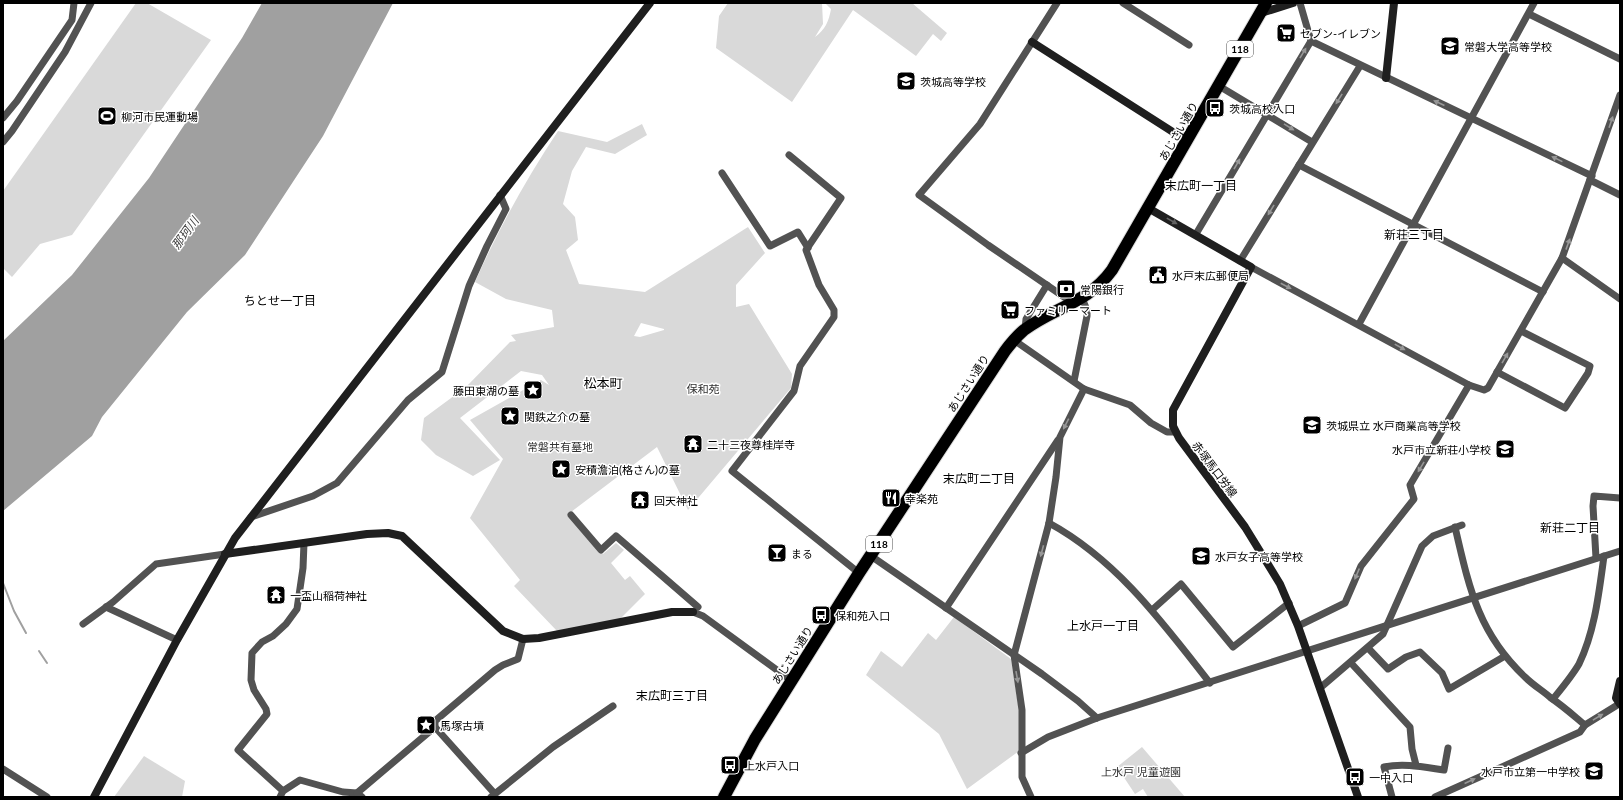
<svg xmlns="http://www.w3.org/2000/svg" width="1623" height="800" font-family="Lato,'Noto Sans JP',sans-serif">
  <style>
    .green { fill: #d9d9d9; fill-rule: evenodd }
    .water { fill: #a0a0a0 }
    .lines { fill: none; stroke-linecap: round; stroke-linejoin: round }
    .stream { stroke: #a0a0a0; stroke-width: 2 }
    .highway-casing { stroke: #dbdbdb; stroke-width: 14 }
    .street { stroke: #525252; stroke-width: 7 }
    .secondary { stroke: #1f1f1f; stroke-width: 8 }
    .highway { stroke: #000; stroke-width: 12 }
    .oneway { fill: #979797 }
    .oneway2 { fill: #626262 }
    .labels { text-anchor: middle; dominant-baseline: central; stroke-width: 3; stroke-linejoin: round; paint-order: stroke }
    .shield { fill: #fff; stroke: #4c4c4c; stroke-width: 1 }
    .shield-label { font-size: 10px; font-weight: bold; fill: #000 }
    .poi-label { font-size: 11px; fill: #000; stroke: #fff; text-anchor: start }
    .street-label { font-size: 11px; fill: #000; stroke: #fff }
    .park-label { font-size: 11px; fill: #303030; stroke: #fff }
    .neighbourhood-label { font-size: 12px; fill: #000; stroke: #fff }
    .water-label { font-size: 12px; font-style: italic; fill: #414141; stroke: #fff }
    .quarter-label { font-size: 13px; fill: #000; stroke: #fff }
  </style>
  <rect width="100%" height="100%" fill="#fff"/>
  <g class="green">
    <polygon points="136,3 147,3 211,40 72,235 40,244 12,277 3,268 3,191"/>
    <path d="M728,3H822L823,24L815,37C825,30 829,21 831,9L825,3H912L947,33L941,41L933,34L916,56L853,10L792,102L716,48L719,16Z"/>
    <path d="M642,124L647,135L615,154L586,147L572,171L563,204L575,217L578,240L566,250L579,284L645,292L748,227L765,253L736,285V307L749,304L792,374L791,388L688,510L657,447L567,515L603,554L616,543L624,550L611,563L625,580L630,576L645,594L619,620L557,631L514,586L520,580L470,518L503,459L470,420L541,380L549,385L542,375L521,371L460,418L500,460L473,476L436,455L421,440L424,418L466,387L510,342L516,341L511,335L554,327L552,310L506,299L475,282C498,230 526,179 558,131L607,142ZM641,323L664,329V330L640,337L634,336Z"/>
    <polygon points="954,617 1011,659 1019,711 1019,751 967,789 939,734 866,675 881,651 902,667 928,633 936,640"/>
    <polygon points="1142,747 1185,797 1148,797 1143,789 1135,794 1117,767"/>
    <polygon points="144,756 185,781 182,797 114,797"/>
  </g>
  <polygon class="water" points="262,3 393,3 323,136 245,255 187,312 102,417 92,436 3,511 3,341 72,275 149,178 242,38"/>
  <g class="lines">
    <g class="stream">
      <polyline points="3,583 14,611 26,633"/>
      <polyline points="39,651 47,663"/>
    </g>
    <g class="highway-casing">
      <path id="highway" d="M724,797L755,739L859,573L1005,351C1011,343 1017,336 1024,330C1055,307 1088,303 1112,270L1266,3"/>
    </g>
    <g class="street">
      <polyline points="1057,3 980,124 919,195 988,245 1073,303"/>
      <polyline points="1123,3 1189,45"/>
      <polyline points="1300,3 1311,41 1592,176"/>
      <polyline points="1529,14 1620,59"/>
      <polyline points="1219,86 1312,142"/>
      <polyline points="3,118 17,101 72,20 74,3"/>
      <polyline points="3,142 12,131 65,52 91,3"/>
      <polyline points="789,155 841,198 806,250 819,285 834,310 834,317 800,366 794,391 732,471 859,573"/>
      <polyline points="1299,165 1543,292"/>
      <polyline points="722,173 770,246 798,232 808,248"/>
      <polyline points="1590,180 1620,195"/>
      <polyline points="1196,234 1311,41"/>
      <polyline points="1562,258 1620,299"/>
      <polyline points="1240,261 1360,66"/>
      <polyline points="1251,267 1469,385 1484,390 1488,388 1562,258 1620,95"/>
      <polyline points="1359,324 1534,3"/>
      <polyline points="1025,330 1026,319 1047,285"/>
      <polyline points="1014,340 1084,389 1130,405 1151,423 1167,432 1175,432"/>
      <polyline points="1497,372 1565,408 1588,373 1590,366 1521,331"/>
      <polyline points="1074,381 1087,316 1087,310 1082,298"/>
      <polyline points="571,515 601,550 616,536 698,607"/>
      <polyline points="251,517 313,496 337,483 408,400 442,372 469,286 487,246 506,209 500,195"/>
      <path d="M1049,523C1117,560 1163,623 1210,683"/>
      <path d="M1455,527C1469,587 1478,633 1525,677C1533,685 1543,691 1551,698C1563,706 1574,716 1585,725"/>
      <polyline points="871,556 1042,674 1078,701 1097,718"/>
      <polyline points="1596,558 1593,506 1594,496 1620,498"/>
      <polyline points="106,607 177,640"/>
      <polyline points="946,608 1058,440"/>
      <polyline points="1152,610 1181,584 1233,647 1289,603"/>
      <polyline points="693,612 703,616 792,681"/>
      <polyline points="83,624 113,602 156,564 225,554"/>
      <polyline points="1298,626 1345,603 1361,566 1414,499 1410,485 1469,385"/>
      <polyline points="1368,648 1388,669 1406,657 1420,652 1442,673 1449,689 1505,656"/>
      <polyline points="1351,663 1410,727 1412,749 1416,765"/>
      <polyline points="1320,688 1383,634 1422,546 1433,536 1462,525"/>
      <path d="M1553,699C1562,688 1572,676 1579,664C1595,631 1599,592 1604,556"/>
      <polyline points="435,727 495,794"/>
      <polyline points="1021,753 1048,737 1097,718 1620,551"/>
      <polyline points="3,769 47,797"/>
      <polyline points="283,791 238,750 267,714 266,709 254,690 251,680 252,653 262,642 273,636 286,624 297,609 303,568 304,543"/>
      <polyline points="280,797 283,791 300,780 343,792 357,793"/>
      <polyline points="362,797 357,793 435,727 435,721 495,670 503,665 518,659 523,639"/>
      <polyline points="491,797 553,747 613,706"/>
      <polyline points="1031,797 1022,777 1022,710 1014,655 1049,523 1056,477 1060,437 1084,389"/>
      <path d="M1392,797L1384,767C1404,763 1423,767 1444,770L1448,748"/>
      <polyline points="1435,797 1580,732 1585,725 1619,704"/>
    </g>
    <g class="secondary">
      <polyline points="1261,13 1293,3"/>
      <polyline points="1032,42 1187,141"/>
      <polyline points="1386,78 1394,3"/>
      <polyline points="1148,208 1251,267 1173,410 1173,426 1179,438 1245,527 1280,584 1298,626 1358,797"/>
      <polyline points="225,554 367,534 388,533 402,536 503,631 523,639 539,638 672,612 693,612"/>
      <polyline points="1620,681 1616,698 1620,704"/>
      <polyline points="94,797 177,640 235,538 650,3"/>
    </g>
    <use href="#highway" class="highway"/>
  </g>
  <defs><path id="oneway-solid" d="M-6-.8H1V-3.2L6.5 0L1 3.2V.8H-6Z"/></defs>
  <g class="oneway">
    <use href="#oneway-solid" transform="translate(1303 53) rotate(-59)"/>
    <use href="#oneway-solid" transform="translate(1339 99) rotate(122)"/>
    <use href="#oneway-solid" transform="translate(1439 103) rotate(-155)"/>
    <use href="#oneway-solid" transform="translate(1611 122) rotate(-71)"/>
    <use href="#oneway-solid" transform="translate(1289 127) rotate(32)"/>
    <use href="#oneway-solid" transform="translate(1557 159) rotate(-154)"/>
    <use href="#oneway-solid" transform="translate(1237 164) rotate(-60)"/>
    <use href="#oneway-solid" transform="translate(1271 210) rotate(121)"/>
    <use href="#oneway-solid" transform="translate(1568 244) rotate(-70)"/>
    <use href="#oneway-solid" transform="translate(1286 286) rotate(28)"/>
    <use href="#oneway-solid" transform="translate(1400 347) rotate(29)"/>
    <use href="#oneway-solid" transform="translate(1505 358) rotate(-60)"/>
    <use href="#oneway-solid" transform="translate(1066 424) rotate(117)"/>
    <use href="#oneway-solid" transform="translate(1421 467) rotate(121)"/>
    <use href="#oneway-solid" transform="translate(1042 551) rotate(105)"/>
    <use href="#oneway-solid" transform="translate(1357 574) rotate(113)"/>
    <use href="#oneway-solid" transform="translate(1017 677) rotate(80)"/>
    <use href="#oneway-solid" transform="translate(1598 717) rotate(-31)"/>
    <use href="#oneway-solid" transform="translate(1470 781) rotate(-25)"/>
  </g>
  <use class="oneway2" href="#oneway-solid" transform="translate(1172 221) rotate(29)"/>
  <defs>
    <g id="supermarket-square" transform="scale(1)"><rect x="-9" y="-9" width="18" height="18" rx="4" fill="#000" stroke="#fff"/><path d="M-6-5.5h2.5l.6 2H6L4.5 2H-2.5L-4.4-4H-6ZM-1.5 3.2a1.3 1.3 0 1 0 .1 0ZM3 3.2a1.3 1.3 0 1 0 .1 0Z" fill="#fff"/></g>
    <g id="school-square" transform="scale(1)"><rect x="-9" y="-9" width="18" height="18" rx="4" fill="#000" stroke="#fff"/><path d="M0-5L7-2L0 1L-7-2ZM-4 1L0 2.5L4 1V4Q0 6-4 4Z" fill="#fff"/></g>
    <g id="bus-square" transform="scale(1)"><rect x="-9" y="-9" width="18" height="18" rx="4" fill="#000" stroke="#fff"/><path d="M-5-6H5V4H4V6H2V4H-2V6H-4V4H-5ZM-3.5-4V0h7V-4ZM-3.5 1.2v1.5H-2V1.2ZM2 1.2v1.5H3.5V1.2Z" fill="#fff"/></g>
    <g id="stadium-square" transform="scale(1)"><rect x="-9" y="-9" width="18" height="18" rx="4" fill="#000" stroke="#fff"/><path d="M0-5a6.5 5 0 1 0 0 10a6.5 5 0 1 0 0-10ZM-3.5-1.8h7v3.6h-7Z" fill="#fff"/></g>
    <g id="civic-square" transform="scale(1)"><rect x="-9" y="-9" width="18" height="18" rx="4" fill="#000" stroke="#fff"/><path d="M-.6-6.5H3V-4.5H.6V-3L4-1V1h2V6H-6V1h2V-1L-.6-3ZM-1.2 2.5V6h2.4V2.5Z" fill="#fff"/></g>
    <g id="bank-square" transform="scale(1)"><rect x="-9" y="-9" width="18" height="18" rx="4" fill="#000" stroke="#fff"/><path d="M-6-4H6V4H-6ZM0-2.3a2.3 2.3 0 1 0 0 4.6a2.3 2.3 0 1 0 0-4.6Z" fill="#fff"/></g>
    <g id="sight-square" transform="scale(1)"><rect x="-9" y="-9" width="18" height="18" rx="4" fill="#000" stroke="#fff"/><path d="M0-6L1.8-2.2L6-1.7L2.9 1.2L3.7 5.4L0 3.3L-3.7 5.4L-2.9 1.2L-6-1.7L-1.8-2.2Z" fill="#fff"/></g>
    <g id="temple-square" transform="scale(1)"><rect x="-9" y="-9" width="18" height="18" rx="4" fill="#000" stroke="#fff"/><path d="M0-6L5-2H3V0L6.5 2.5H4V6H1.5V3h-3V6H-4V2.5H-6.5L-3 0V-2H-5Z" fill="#fff"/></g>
    <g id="restaurant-square" transform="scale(1)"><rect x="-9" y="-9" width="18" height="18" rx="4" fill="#000" stroke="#fff"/><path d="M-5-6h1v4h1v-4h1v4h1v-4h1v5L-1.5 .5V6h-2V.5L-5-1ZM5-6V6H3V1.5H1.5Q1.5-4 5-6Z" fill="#fff"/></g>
    <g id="bar-square" transform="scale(1)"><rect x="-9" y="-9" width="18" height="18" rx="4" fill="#000" stroke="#fff"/><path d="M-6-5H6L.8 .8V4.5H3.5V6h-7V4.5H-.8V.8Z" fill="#fff"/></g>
  </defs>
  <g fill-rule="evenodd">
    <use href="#supermarket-square" x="1286" y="33"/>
    <use href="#school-square" x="1450" y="46"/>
    <use href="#school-square" x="906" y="81"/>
    <use href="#bus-square" x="1215" y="108"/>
    <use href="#stadium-square" x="107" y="116"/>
    <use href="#civic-square" x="1158" y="275"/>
    <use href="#bank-square" x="1066" y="289"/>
    <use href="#supermarket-square" x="1010" y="310"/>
    <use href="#sight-square" x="533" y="390"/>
    <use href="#sight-square" x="510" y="416"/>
    <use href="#school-square" x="1312" y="425"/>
    <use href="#temple-square" x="693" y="444"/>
    <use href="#school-square" x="1505" y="449"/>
    <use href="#sight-square" x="561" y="469"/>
    <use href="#restaurant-square" x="891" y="498"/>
    <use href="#temple-square" x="640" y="500"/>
    <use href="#bar-square" x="777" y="553"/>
    <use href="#school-square" x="1201" y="556"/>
    <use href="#temple-square" x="276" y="595"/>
    <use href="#bus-square" x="821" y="615"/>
    <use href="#sight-square" x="426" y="725"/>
    <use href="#bus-square" x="730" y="765"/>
    <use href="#school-square" x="1594" y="771"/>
    <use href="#bus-square" x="1355" y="777"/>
  </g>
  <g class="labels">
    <g class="shield">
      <rect x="1227" y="41" width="26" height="16" rx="3"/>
      <rect x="866" y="536" width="26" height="16" rx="3"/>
    </g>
    <g class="shield-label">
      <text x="1240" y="49">118</text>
      <text x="879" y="544">118</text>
    </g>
    <g class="poi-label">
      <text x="1300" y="33">セブン-イレブン</text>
      <text x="1464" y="46">常磐大学高等学校</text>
      <text x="920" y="81">茨城高等学校</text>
      <text x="1229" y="108">茨城高校入口</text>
      <text x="121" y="116">柳河市民運動場</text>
      <text x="1172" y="275">水戸末広郵便局</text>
      <text x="1080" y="289">常陽銀行</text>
      <text x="1024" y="310">ファミリーマート</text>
      <text x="519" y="390" text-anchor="end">藤田東湖の墓</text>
      <text x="524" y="416">関鉄之介の墓</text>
      <text x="1326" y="425">茨城県立 水戸商業高等学校</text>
      <text x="707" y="444">二十三夜尊桂岸寺</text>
      <text x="1491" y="449" text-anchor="end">水戸市立新荘小学校</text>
      <text x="575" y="469">安積澹泊(格さん)の墓</text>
      <text x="905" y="498">幸楽苑</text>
      <text x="654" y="500">回天神社</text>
      <text x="791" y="553">まる</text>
      <text x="1215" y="556">水戸女子高等学校</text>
      <text x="290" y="595">一盃山稲荷神社</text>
      <text x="835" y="615">保和苑入口</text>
      <text x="440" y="725">馬塚古墳</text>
      <text x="744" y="765">上水戸入口</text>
      <text x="1580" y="771" text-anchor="end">水戸市立第一中学校</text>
      <text x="1369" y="777">一中入口</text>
    </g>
    <g class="street-label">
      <text transform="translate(1178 131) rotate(-60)">あじさい通り</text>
      <text transform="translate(968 383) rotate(-57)">あじさい通り</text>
      <text transform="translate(1215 469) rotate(53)">赤塚馬口労線</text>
      <text transform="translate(792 655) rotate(-58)">あじさい通り</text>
    </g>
    <g class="park-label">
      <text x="703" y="388">保和苑</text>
      <text x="560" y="446">常磐共有墓地</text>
      <text x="1141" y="771">上水戸 児童遊園</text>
    </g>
    <g class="neighbourhood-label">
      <text x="1201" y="185">末広町一丁目</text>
      <text x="1414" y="234">新荘三丁目</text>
      <text x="280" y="300">ちとせ一丁目</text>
      <text x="979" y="478">末広町二丁目</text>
      <text x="1570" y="527">新荘二丁目</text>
      <text x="1103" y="625">上水戸一丁目</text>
      <text x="672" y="695">末広町三丁目</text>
    </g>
    <g class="water-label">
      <text transform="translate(185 233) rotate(-54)">那珂川</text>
    </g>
    <g class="quarter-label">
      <text x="603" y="383">松本町</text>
    </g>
  </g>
  <rect width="1623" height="800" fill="none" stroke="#000000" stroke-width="8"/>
</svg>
